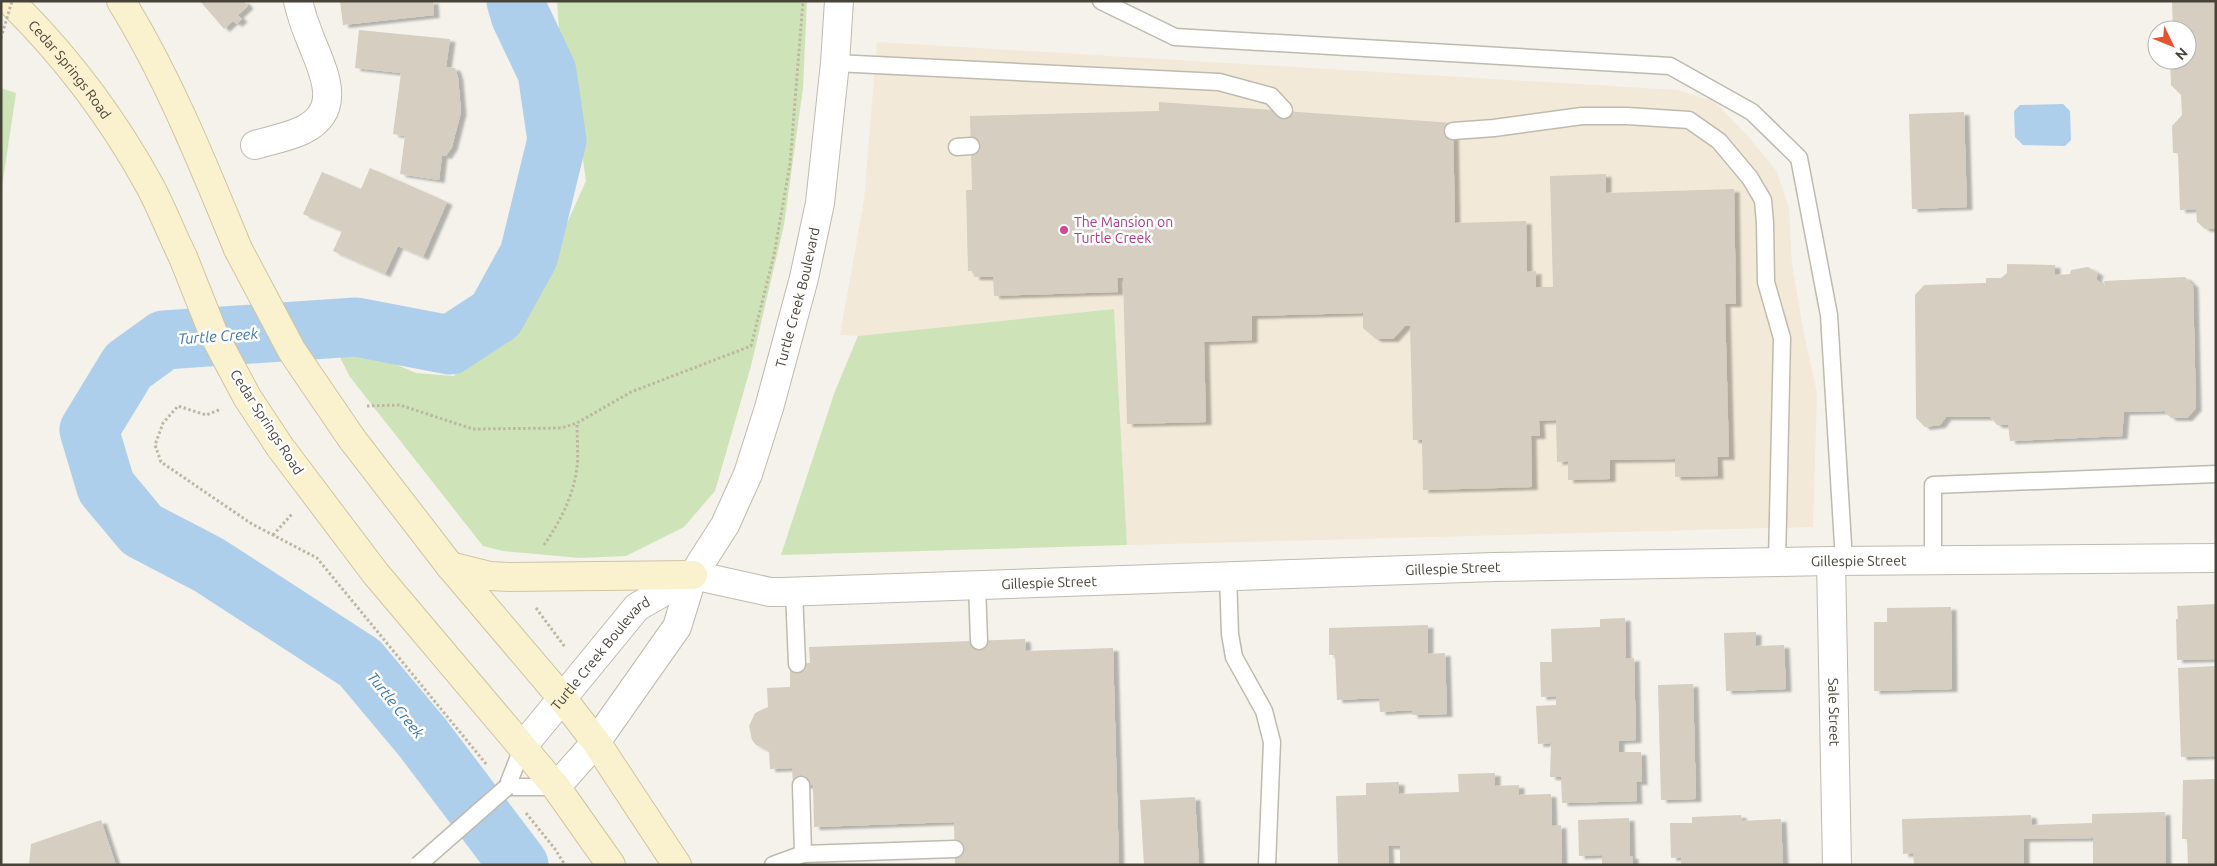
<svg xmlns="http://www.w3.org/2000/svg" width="2217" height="866" font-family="Ubuntu,sans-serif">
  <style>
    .commercial { fill: #f3e9d8 }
    .green { fill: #cee4b8 }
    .water { fill: #adcfeb }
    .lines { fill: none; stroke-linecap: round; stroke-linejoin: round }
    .river { stroke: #adcfeb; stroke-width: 59 }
    .building { fill: #d5cec1; filter: url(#shadow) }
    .service-casing { stroke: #bfbaae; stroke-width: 19 }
    .minor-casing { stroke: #bfbaae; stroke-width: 30 }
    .secondary-casing { stroke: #cfc59f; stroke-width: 30 }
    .path { stroke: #bfb6a1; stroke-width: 3; stroke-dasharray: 2.5 2.5; stroke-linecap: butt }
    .service { stroke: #fff; stroke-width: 16 }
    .minor { stroke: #fff; stroke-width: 28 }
    .secondary { stroke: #faf1cf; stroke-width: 28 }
    .service-bridge-casing { stroke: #bfbaae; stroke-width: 19; stroke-linecap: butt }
    .secondary-bridge-casing { stroke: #cfc59f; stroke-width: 30; stroke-linecap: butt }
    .path-bridge { stroke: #bfb6a1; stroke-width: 3; stroke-dasharray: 2.5 2.5; stroke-linecap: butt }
    .service-bridge { stroke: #fff; stroke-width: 16 }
    .secondary-bridge { stroke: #faf1cf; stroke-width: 28 }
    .hotel-dot { fill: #d1479c; stroke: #fff; stroke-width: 2 }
    .labels { text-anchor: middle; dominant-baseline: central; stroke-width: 5; stroke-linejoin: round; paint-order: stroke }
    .street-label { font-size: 14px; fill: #484339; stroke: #fff }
    .hotel-label { font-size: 14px; fill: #b23c85; stroke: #fff; text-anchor: start }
    .water-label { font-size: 15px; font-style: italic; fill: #3b77ab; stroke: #fff }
  </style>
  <defs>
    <filter id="shadow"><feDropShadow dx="5.5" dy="3" stdDeviation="1" flood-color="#0004"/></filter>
  </defs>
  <rect width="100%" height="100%" fill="#f4f2eb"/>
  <polygon class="commercial" points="877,42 1677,90 1714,101 1746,134 1776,170 1789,208 1792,264 1804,334 1817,393 1813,527 1127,545 1114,309 858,336 840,335 864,200"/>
  <g class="green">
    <polygon points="557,1 807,1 803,88 784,225 751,366 715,491 684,527 626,556 580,558 503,551 483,546 350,377 329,336 416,373 454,376 539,285 586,181 579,132 561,61"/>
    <polygon points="1,88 16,93 1,194"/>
    <polygon points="1114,309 1127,545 781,555 835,391 858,336"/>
  </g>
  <polygon class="water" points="2063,104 2070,111 2071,140 2065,146 2023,145 2015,137 2014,111 2020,105"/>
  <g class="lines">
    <polyline class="river" points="516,1 520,15 547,72 557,140 529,255 496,315 450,345 356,327 164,340 128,366 89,430 106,487 142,530 209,565 360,663 422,737 519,865"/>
  </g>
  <g class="building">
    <polygon points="200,1 244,1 248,6 238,15 242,19 237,24 233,21 224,29"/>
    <polygon points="340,1 433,1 434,15 343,25"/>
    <polygon points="2172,1 2216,1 2216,228 2205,229 2197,222 2196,209 2180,210 2178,153 2173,153 2172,126 2182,115 2181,95 2171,85 2170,60 2187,60 2187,30 2173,30"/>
    <polygon points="359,30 450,39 446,67 455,68 458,77 461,112 452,147 446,156 442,155 439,180 400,174 405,136 393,134 401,73 355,68"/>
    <polygon points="1159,102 1453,123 1455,223 1526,221 1527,272 1536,271 1536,287 1553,287 1550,176 1606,174 1606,193 1734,189 1736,304 1725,304 1729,457 1717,457 1718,476 1675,477 1675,459 1610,460 1610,479 1568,480 1568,461 1557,462 1556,420 1539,421 1540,436 1531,436 1532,487 1423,490 1422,440 1413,440 1410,326 1405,326 1393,339 1376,339 1363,328 1363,313 1252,316 1252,340 1204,342 1206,422 1127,424 1123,278 1117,278 1118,292 994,296 993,277 974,277 974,271 968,271 966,190 972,190 970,116 1159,111"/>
    <polygon points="1964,112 1967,207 1912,209 1909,114"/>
    <polygon points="370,168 447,202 423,257 398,246 385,274 333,251 342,231 303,214 322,172 361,189"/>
    <polygon points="2007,264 2055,265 2055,275 2070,274 2071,270 2088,267 2098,273 2096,279 2105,287 2104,281 2185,277 2193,285 2196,408 2187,418 2171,418 2164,411 2124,412 2122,436 2010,441 2008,425 1997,425 1990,417 1946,417 1940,425 1925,427 1916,418 1915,295 1924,285 1986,283 1986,278 2001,278 2007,273"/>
    <polygon points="2216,604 2216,659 2177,660 2176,619 2178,619 2177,606"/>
    <polygon points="1951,607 1952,689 1874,691 1874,622 1887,622 1887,608"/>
    <polygon points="1625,618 1626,659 1634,658 1636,740 1619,741 1619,752 1641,752 1642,782 1636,782 1637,801 1562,803 1561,777 1550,777 1551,743 1538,744 1536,706 1556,705 1556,696 1541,697 1540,662 1552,662 1551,629 1600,627 1600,619"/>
    <polygon points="1428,625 1428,654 1445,653 1447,714 1412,715 1412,710 1380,712 1379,698 1337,700 1335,655 1329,655 1329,628"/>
    <polygon points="1756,632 1756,646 1784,645 1786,689 1726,691 1724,633"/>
    <polygon points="1025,639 1026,651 1113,648 1119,865 955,865 954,822 814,827 813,785 793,786 792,768 770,769 769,751 756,745 752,740 749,726 755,713 768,707 767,688 790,687 790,664 810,663 809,647"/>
    <polygon points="2216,666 2216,756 2181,757 2178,668"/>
    <polygon points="1693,684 1696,799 1661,800 1658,685"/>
    <polygon points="1495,773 1495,786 1519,785 1519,795 1551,794 1552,826 1561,825 1562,865 1400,865 1400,846 1388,846 1389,865 1338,865 1336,796 1366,795 1366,783 1399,782 1399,794 1459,792 1458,774"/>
    <polygon points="2216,779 2216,865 2188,865 2187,839 2182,839 2183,780"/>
    <polygon points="1195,797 1199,865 1144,865 1140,800"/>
    <polygon points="2165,812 2166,865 2093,865 2093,838 2024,839 2024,865 1914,865 1913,853 1903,854 1902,819 2031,815 2032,825 2092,823 2092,814"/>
    <polygon points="1741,815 1742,821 1781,819 1783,865 1686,865 1681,864 1681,857 1671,858 1670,823 1692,823 1692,817"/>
    <polygon points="1629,818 1630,856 1633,856 1633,865 1602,865 1602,855 1579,856 1578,820"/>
    <polygon points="101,820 116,865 29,865 31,844"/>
  </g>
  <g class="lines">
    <g class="service-casing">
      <g id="service">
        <polyline points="1101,1 1175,37 1670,66 1752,112 1799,158 1829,315 1844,561"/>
        <polyline points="835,63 1219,82 1271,96 1284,110"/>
        <polyline points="1453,131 1494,128 1582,116 1627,116 1689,120 1719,141 1750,178 1763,200 1765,223 1766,282 1782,338 1777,562"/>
        <polyline points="957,147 971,146"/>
        <polyline points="1933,560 1933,485 2216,474"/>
        <polyline points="1228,576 1230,634 1234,657 1264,711 1272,742 1267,865"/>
        <polyline points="977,585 979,641"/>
        <polyline points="794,591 797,664"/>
        <polyline points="523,746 507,787 556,787"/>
        <polyline points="801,785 803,854"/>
        <polyline points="773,865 803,854 955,849"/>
      </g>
    </g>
    <g class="minor-casing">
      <g id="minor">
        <path d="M255,145C271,140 289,137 303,130C345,109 322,69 310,38C305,26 301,14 298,1"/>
        <path id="s1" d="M1831,561L1837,865"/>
        <path id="s2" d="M693,575L770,592H782L1494,567L1831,561L2216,558"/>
        <path id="s3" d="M523,746L637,607L693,575"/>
        <path id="s4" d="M556,787L596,742L677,627L693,575L725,525L748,474L769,408L804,278L820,203L835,63L839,1"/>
      </g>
    </g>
    <g class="secondary-casing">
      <g id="secondary">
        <path id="s5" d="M10,1C66,56 114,120 151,188C163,211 172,235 183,257"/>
        <path d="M121,1C169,79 203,164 238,249"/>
        <polyline points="352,439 450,566 562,698 596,742 677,865"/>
        <polyline points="280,447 376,574 556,787 611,865"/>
        <polyline points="450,566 490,576 509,577 693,575"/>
      </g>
    </g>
    <g class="path">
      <polyline points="367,406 400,405 473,429 561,428 577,423 631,392 751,346 774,255 790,164 803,1"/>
      <polyline points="219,410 206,415 178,406 163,423 155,445 161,462 252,524 317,558 487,765"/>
      <polyline points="273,535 292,514"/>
      <path d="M544,545C559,523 571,501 576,474C579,458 577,440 577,423"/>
      <polyline points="536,608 565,647"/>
      <polyline points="526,813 555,849 565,865"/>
    </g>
    <use href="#service" class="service"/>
    <use href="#minor" class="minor"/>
    <use href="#secondary" class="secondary"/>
    <g class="service-bridge-casing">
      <polyline id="service-bridge" points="418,865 507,787"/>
    </g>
    <g class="secondary-bridge-casing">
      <g id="secondary-bridge">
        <polyline points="238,249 292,351 352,439"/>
        <polyline points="183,257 214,335 247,397 280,447"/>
      </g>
    </g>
    <polyline class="path-bridge" points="1,38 12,1"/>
    <use href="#service-bridge" class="service-bridge"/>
    <use href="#secondary-bridge" class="secondary-bridge"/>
  </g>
  <circle class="hotel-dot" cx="1064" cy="230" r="5"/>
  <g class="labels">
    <g class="street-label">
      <text stroke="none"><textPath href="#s5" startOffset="91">Cedar Springs Road</textPath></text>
      <text stroke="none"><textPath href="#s4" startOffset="554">Turtle Creek Boulevard</textPath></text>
      <text transform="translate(267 422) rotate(57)">Cedar Springs Road</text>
      <text stroke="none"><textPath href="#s2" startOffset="1168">Gillespie Street</textPath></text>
      <text stroke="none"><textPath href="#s2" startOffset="762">Gillespie Street</textPath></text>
      <text stroke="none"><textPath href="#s2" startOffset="358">Gillespie Street</textPath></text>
      <text stroke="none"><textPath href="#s3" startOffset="121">Turtle Creek Boulevard</textPath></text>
      <text stroke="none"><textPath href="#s1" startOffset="151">Sale Street</textPath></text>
    </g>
    <g class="hotel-label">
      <text x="1074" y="222">The Mansion on<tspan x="1074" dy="16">Turtle Creek</tspan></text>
    </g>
    <g class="water-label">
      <text transform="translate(218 336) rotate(-4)">Turtle Creek</text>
      <text transform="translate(396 705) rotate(51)">Turtle Creek</text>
    </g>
  </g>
  <rect width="2217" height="866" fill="none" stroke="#484339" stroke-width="5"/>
  <g transform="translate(2172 45) rotate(133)"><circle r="24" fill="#ffffff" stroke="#b6b4b0"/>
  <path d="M0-4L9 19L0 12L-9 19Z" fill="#e7522f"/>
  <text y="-8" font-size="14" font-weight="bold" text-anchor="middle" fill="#484339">N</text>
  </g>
</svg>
